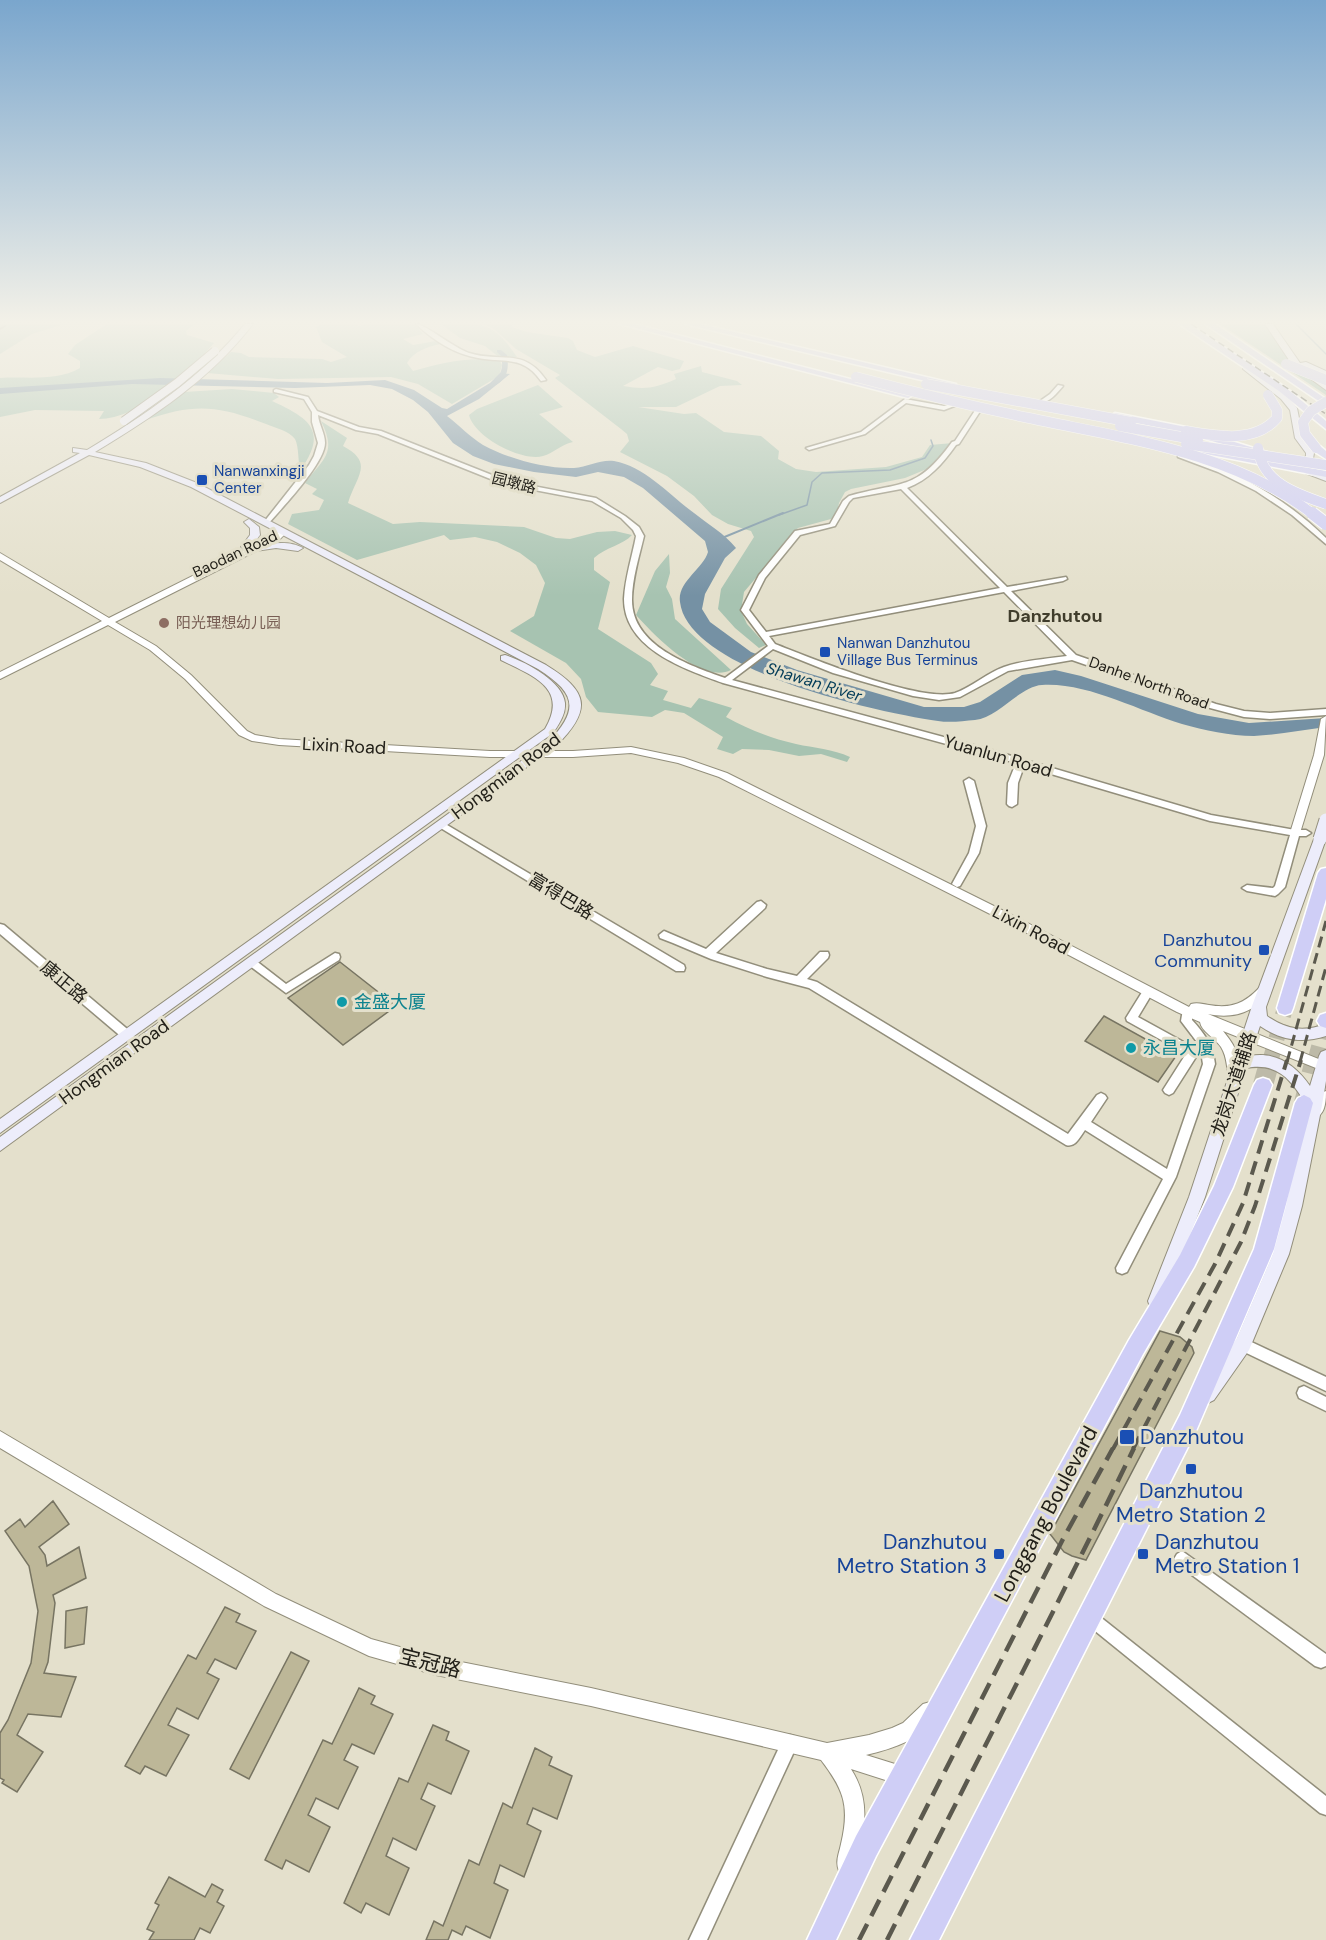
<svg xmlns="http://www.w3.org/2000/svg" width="1326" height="1940" font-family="'DM Sans','Noto Sans SC',sans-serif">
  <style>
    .green { fill: #a7c3b1 }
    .water { fill: #7591a4 }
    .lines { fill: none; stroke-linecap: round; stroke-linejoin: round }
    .stream-far1 { stroke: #7591a4; stroke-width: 1.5 }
    .stream { stroke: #7591a4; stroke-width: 2 }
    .canal { fill: #7591a4; fill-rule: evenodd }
    .building { fill: #bdb798; stroke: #777462; stroke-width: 1.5 }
    .trunk-tunnel-far1 { stroke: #bdbaa8; stroke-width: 16; stroke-dasharray: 16 8; stroke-linecap: butt }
    .trunk-tunnel { stroke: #bdbaa8; stroke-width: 20; stroke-dasharray: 20 10; stroke-linecap: butt }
    .minor-casing { stroke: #928e7b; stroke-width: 3 }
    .tertiary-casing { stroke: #928e7b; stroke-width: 2 }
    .secondary-casing { stroke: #928e7b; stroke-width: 2 }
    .trunk-casing { stroke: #fff; stroke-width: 3 }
    .minor { fill: #fff; fill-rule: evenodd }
    .tertiary { fill: #fff; fill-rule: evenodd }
    .secondary { fill: #ededfb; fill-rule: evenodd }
    .trunk { fill: #cfcef6; fill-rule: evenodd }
    .rail-far3 { stroke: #5b594e; stroke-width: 1.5; stroke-dasharray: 7 4; stroke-linecap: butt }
    .rail-far2 { stroke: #5b594e; stroke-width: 3; stroke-dasharray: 11 6; stroke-linecap: butt }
    .rail-far1 { stroke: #5b594e; stroke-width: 4; stroke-dasharray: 14 8; stroke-linecap: butt }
    .rail { stroke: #5b594e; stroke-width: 4.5; stroke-dasharray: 18 9; stroke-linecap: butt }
    .secondary-bridge-far1-casing { stroke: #928e7b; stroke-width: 10; stroke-linecap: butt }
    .secondary-bridge-casing { stroke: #928e7b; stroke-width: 15; stroke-linecap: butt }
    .trunk-bridge-far1-casing { stroke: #fff; stroke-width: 11; stroke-linecap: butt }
    .trunk-bridge-casing { stroke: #fff; stroke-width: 14; stroke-linecap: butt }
    .secondary-bridge-far1 { stroke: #ededfb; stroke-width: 8 }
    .secondary-bridge { stroke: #ededfb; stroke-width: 13 }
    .trunk-bridge-far1 { stroke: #cfcef6; stroke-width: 10 }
    .trunk-bridge { stroke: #cfcef6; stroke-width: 12 }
    .transit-dot { fill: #1a4fb4; stroke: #e4e0cc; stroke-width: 2 }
    .education-dot { fill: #8d6e63; stroke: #e4e0cc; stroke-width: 2 }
    .culture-dot { fill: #0f9aa8; stroke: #e4e0cc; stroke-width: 2 }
    .labels { text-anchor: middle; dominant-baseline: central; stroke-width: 6; stroke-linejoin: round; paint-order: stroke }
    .far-transit-label { font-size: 15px; fill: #164399; stroke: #e4e0cc; text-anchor: start }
    .far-street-label { font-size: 15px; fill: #222019; stroke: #e4e0cc }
    .far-education-label { font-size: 15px; fill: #785e54; stroke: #e4e0cc; text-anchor: start }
    .far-water-label { font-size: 16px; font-style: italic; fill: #033c58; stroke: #e4e0cc }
    .far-quarter-label { font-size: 18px; font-weight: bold; fill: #403d2c; stroke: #e4e0cc }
    .street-label { font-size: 18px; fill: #222019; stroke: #e4e0cc }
    .transit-label { font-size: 18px; fill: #164399; stroke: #e4e0cc; text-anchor: end }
    .culture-label { font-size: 18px; fill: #0d838f; stroke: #e4e0cc; text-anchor: start }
    .near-transit-label { font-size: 21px; fill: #164399; stroke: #e4e0cc; text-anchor: start }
    .near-street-label { font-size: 21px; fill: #222019; stroke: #e4e0cc }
  </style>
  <rect width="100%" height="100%" fill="#e4e0cc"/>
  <g class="green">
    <polygon points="0,324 65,324 32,334 0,354"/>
    <path d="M107,324H195L186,331L187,335L214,343C189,373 139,419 99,419L104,411L35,410L0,417V378C27,376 55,382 80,368V361L68,354L75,345Z"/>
    <path d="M321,324H356L358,326L368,324H415L423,334L403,339L413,345L436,341L440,344C427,347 414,351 407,363L413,371C442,363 470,356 500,361L502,365L499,376L452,404L418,384L391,377L278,379L207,373L231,352L241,353L249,357L322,359L331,362L347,357L322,342L316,327Z"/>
    <path d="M441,324C482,324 492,320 517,357L500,358L485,346L460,338Z"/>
    <path d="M484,324H513L512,327L527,332L568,338L573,341L577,350L595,357L633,346L684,361L680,369L672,371L658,367L623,386C646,390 655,388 676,379L674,374L701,366L702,372L737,381L742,385L720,386L676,407H638L684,414L696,413L724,432L761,436L779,451L778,459L796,469L816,472L886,467L922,457L930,445L953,443L934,466L905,478L851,489L845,492L839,503L837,513L831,519L798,528L744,592L741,611L747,624L766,645L759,648L735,628L718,609L721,589L754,537L751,531L728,524L712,515L694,496L667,476L620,452L629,441L627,434L621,429L555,378L560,375L516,349L494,329Z"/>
    <polygon points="1220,324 1264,324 1285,354 1326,390 1326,395"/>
    <path d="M538,385L563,407L539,414L573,442C560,445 554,453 543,456C522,462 474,437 469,415L477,409Z"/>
    <path d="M232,389L274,393L279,397L272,401C311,419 328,431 300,471C298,462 299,447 295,439C289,431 276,428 266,424C218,405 194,403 146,420L184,392Z"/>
    <path d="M321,421L347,438L343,446C375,463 356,476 348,503L393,524L420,522L524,527L556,538L570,539L597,532L615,531L632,535C623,545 606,547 594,558V570L610,582L598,629L651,663L658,674L650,685L668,691L663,700L691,708L699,698L732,708L726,717C748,729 770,738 796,744C814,748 833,749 850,757L847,762L821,754L799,756L769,750L742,749L733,754L717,749L723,737L684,713L665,710L652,717L598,712L586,697L581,679L566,663L510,631L534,616L545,583L536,565L520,553L497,542L475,537L450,540L444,535L357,560L288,524L292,514L319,510L324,500L312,494L317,489L305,483C324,458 337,453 321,421Z"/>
    <path d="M669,554L670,573L666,587L672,599L675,619L731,670C702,685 654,635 636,615L655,571Z"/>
  </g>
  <path class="water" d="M500,373L510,374L479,399L447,416C459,425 470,437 483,445C509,459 545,469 574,468C588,467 601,459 614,461C646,467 669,495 694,513C709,525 724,533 736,548L725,558L705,594L702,609L710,622L751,652L797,670L924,707H964L980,702L1022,675L1055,670L1081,676L1198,714L1249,723L1326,718V727C1302,730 1278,735 1254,736C1230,736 1204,730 1182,724C1139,711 1087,682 1042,685C1020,686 998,718 975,720C963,721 950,723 938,721C881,713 688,671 680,602C677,582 703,569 708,552L705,541L643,488L624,477L598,472L576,477L534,472L494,464L473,456L453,443L428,412L413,400L392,389L370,385L295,388L132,384L0,394V388L160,378L327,383L385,380L414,390L442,408L447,409L490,383Z"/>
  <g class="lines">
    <g class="stream-far1">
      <polyline points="1296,324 1326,354"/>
      <polyline points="779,515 807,505 812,482 822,473 890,470 925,458 933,446 931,440"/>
    </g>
    <polyline class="stream" points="722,538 783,513"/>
    <path class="canal" d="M497,350H501L507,355C509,368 508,378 496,385L493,383C501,374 504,368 501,356L497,352Z"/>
  </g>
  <g class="building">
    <polygon points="340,962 396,1006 343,1045 288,998"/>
    <polygon points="1104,1016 1176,1056 1158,1082 1085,1041"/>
    <polygon points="1160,1331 1180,1337 1192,1347 1194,1353 1086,1560 1072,1556 1064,1552 1050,1534"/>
    <polygon points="53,1501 69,1524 39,1547 45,1555 47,1566 79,1547 86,1578 53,1595 55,1603 48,1662 44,1673 76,1677 61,1717 28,1714 17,1735 43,1752 17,1792 2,1783 4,1780 0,1778 0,1733 8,1720 31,1663 38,1611 29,1566 5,1531 20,1519 25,1527"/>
    <polygon points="87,1607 84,1644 65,1648 66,1611"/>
    <polygon points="225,1607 240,1614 236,1622 256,1631 236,1669 215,1659 207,1673 219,1679 198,1719 177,1708 168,1725 189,1735 166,1776 145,1766 140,1774 125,1766 188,1655 196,1659"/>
    <polygon points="291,1652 309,1661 249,1779 230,1769"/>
    <polygon points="359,1688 375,1696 371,1704 393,1714 374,1754 352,1744 344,1760 358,1767 338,1809 316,1798 308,1815 330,1827 309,1872 286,1860 282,1869 265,1860 323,1740 332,1744"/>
    <polygon points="433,1725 449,1732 446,1740 469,1751 451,1794 428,1783 421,1799 435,1806 416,1850 393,1838 386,1856 409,1868 389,1915 366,1903 361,1913 344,1903 399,1778 408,1782"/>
    <polygon points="535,1748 552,1757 549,1765 572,1776 557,1819 533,1808 527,1824 541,1831 524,1877 500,1865 494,1883 508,1890 490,1938 466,1926 462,1935 452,1930 448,1940 426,1940 434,1921 443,1926 469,1860 479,1865 503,1803 512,1808"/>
    <polygon points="169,1877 205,1897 212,1884 223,1890 217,1902 224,1906 210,1933 200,1928 194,1940 149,1940 154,1932 147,1929 159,1905 155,1903"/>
  </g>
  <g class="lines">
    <g class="trunk-tunnel-far1">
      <polyline points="1270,1062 1285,1008"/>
      <polyline points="1315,1062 1326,1021"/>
    </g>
    <g class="trunk-tunnel">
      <polyline points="1263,1085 1270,1060"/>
      <polyline points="1304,1103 1315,1060"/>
    </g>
    <g class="minor-casing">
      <g id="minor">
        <path d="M416,324C425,324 454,348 469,353C501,363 523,347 546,380L541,381C523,355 505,363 478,358C454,354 433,340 416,324Z"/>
        <path d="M1058,385L1063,386C1057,393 1049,403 1040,403V401L1050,394Z"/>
        <path d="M276,389L308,397L317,411L359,427L381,431L507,481L596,498L625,516L639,527L644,536C639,557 632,579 632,600C632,646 689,665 725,678L768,646L741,610L759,575L795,531L830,524L843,501L849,496C901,481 916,492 952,442L955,441L976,409H980L981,410L959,444L956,445C943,463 929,480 907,488L1007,587L1066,577L1067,579L1063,581L1011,591L1076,655L1216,704L1244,711L1270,713L1326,709V715L1270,719L1244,717L1210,708L1072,660L1008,671L960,697L939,700L913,696L833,673L773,649L732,680L988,749L1211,815L1295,830H1306L1311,833L1306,836H1299L1285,887L1278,894L1275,896L1247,891L1242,888L1247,885L1273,888L1275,886L1290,835L1210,821L1024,766L1018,783L1017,804L1012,807L1009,806L1007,804L1008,783L1016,763L723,683C685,669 624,649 624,599C625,578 632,557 636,536L633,530L621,518L592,501L503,484L378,434L356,430L318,415C319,425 325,433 325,443C325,463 282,508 268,524H264V522L309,465L314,456L318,443L312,422V412L304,399L274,392V390ZM901,489L1000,588L766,632L749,610L765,578L800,535L835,526L849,502L853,498ZM1004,592L1067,656C1047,659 1023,660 1004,667C987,673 972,687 955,693C920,703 811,658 775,644L769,636Z"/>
        <polygon points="905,399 944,406 954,403 957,405 944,410 906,403 865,434 809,450 806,448 861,432"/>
        <path d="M1180,454C1235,470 1285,498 1326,538V544L1292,515L1256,491L1218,472L1178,457V455Z"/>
        <polygon points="969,778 974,781 986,826 979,853 960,886 957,887 952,884 969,853 976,826 964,781"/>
        <polygon points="442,822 684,965 685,968 684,971 676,971 439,827 437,825"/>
        <path d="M761,901L766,905L765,908L716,953L767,969L797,976L820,952H828L829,955L828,958L807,979L817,982L1068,1134L1097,1095L1101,1093L1105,1095L1107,1098L1091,1122L1167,1169L1203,1064L1200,1046L1181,1021L1183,1009H1191L1192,1012V1020C1204,1033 1213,1045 1215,1064L1176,1177L1127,1272L1122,1274L1117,1272L1116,1268L1163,1179L1085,1130C1080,1137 1075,1148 1066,1145L809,988L767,977L711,959L673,943L660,938L659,935L664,931L706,949L757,902Z"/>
        <polygon points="0,924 4,925 132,1033 134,1036 132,1039 124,1039 0,934"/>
        <polygon points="335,953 339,954 340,957 339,960 286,993 246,963 247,960 255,960 286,984"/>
        <polygon points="1148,988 1152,989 1153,992 1138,1017 1189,1045 1196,1057 1173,1093 1169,1095 1165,1093 1163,1090 1184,1057 1181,1051 1127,1021 1126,1018 1144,989"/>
        <polygon points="1243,1338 1326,1377 1326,1391 1238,1349 1236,1344 1238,1339"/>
        <polygon points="1304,1386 1326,1397 1326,1411 1299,1398 1297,1393 1299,1388"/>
        <polygon points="1182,1551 1326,1654 1326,1666 1321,1668 1315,1666 1177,1564 1174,1559 1177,1554"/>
        <polygon points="1089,1609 1094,1612 1326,1796 1326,1815 1320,1813 1084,1622 1081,1617 1084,1612"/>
        <polygon points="790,1735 796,1737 798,1743 707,1940 689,1940 784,1737"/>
      </g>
    </g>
    <g class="tertiary-casing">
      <g id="tertiary">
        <path d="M280,530L287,532L280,539L115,622L156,646L191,675L247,731L255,735L279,739L490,751H573L631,747L684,758L727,773L1010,914L1189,1007L1191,1004C1197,1002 1203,1004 1209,1005C1232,1009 1245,1003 1260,987H1268L1270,990C1256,1013 1233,1019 1208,1014L1326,1062V1072L1223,1031C1233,1043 1246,1063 1240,1080L1235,1081L1230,1080C1226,1069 1228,1058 1221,1047C1215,1038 1201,1031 1200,1022L1177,1012L1002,920L719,777L678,763L631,753L573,757H490L279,745L252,741L239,735L185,679L150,650L108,625L0,679V672L102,621L0,560V553L109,618L274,535Z"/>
        <polygon points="1326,716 1324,755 1300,833 1295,837 1290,833 1314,755 1321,719"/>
        <path d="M1326,1091C1326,1102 1325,1121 1309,1116L1307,1112C1311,1104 1318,1093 1326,1091Z"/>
        <path d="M0,1431L276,1594L371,1639L436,1657L591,1688L827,1743L869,1735L892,1728L903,1723L923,1704L930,1702L937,1704L939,1711C928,1738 892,1749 866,1755L911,1769L914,1776L911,1783L904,1786L851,1769C871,1800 865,1830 856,1864L853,1871L846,1874L839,1871C835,1861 839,1854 841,1844C850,1806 844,1790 821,1760L591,1706L436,1675L369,1656L264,1606L0,1448Z"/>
      </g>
    </g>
    <g class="secondary-casing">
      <g id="secondary">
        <path d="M245,324H253C211,379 153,417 95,452L146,463L197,483L546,665C588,691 593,709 557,745L0,1151V1137L549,741C581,708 574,692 538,669L191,487L140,467L89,455L0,503V497L80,453L73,452V448L87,450C145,415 202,377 245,324Z"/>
        <polygon points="1265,324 1273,324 1300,363 1306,362 1326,371 1326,376 1305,368 1326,384 1326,390 1293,366"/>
        <polygon points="1243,365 1249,365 1287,395 1297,408 1303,438 1314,453 1313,459 1304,465 1298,465 1297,463 1306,456 1306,453 1295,438 1290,410 1281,399 1243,369"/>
        <polygon points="1308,468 1326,475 1326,481 1305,473 1304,471"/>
        <path d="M249,519L259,527L260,535L251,547C267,544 288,539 303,548L298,551L276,548L248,552L241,547L250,535V528L244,522Z"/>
        <path d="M505,655C524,661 563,681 565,703C566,714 559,724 553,733L0,1133V1119L545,729C569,688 533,676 501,660V656Z"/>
        <path d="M1320,835L1326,839L1266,1007L1267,1016C1287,1030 1304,1032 1326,1024V1036C1302,1044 1280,1040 1260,1026L1250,1056C1276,1051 1296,1066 1310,1086L1319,1056L1321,1052L1326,1050V1081L1322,1105L1302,1206L1289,1254L1249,1350L1214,1400L1208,1403L1202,1400L1199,1394L1202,1388L1237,1338L1273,1254L1286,1206L1306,1104C1291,1080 1278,1062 1246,1068L1205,1197L1164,1301L1162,1307L1156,1309L1150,1307L1148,1301L1189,1197L1252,1006L1314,839Z"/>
      </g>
    </g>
    <g class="trunk-casing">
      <g id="trunk">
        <polygon points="620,324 634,324 913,395 908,398"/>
        <polygon points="685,324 700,324 956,384 951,387"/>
        <polygon points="1179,324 1189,324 1285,387 1326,421 1326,429 1279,391"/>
        <polygon points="1205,324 1215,324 1326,399 1326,406"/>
        <polygon points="1115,413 1186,427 1270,453 1265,456 1180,432 1112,418 1110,416"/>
        <polygon points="1312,446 1320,446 1326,451 1326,459 1312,450"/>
        <polygon points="1205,448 1326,471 1326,477 1201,453 1200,451"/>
        <polygon points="1326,868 1326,899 1293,1008 1291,1013 1285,1015 1279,1013 1277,1008 1318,873 1321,869"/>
        <polygon points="1326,1013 1326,1028 1320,1026 1317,1021 1320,1015"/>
        <polygon points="1263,1078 1269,1080 1272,1085 1233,1187 1194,1267 1143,1354 876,1856 836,1940 807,1940 856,1836 1129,1340 1180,1255 1214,1186 1254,1085 1257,1080"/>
        <polygon points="1304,1095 1310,1098 1313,1103 1274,1249 1196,1431 939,1940 910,1940 1180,1415 1254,1249 1295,1103 1298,1098"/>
      </g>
    </g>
    <use href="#minor" class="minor"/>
    <use href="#tertiary" class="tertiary"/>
    <use href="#secondary" class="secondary"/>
    <use href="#trunk" class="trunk"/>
    <g class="rail-far3">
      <polyline points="1191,324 1326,414"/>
      <polyline points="0,329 8,324"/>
    </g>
    <g class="rail-far2">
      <polyline points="1287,1062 1326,921"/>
      <polyline points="1300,1062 1326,967"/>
    </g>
    <g class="rail-far1">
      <polyline points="1113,1449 1215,1264 1243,1203 1287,1060"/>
      <polyline points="1133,1449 1241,1242 1255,1206 1301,1060"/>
    </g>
    <g class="rail">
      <polyline points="859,1940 1063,1539 1113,1448"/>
      <path d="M887,1940C969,1776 1054,1613 1134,1448"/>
    </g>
    <g class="secondary-bridge-far1-casing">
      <polyline id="secondary-bridge-far1" points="124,421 177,383 215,351"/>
    </g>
    <g class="secondary-bridge-casing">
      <polyline id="secondary-bridge" points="1320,839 1326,820"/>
    </g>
    <g class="trunk-bridge-far1-casing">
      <g id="trunk-bridge-far1">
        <polyline points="1286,364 1326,380"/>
        <path d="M856,377C913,392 971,406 1029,418C1127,439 1233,452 1314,515"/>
        <polyline points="926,384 1131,422"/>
        <polyline points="1120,426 1198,440"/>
        <path d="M1186,431C1216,436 1255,444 1277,418V410L1268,395"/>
        <polyline points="1186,444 1326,465"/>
        <path d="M1258,448C1262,483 1297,494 1326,504"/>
        <polyline points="1316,448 1305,434 1303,422 1311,411 1326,402"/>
      </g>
    </g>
    <g class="trunk-bridge-casing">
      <polyline id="trunk-bridge" points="1312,513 1326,524"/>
    </g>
    <use href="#secondary-bridge-far1" class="secondary-bridge-far1"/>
    <use href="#secondary-bridge" class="secondary-bridge"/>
    <use href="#trunk-bridge-far1" class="trunk-bridge-far1"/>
    <use href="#trunk-bridge" class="trunk-bridge"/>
  </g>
  <linearGradient id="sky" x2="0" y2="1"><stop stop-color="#7aa6cd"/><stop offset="0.54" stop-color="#f3f1e8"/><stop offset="1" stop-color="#f3f1e8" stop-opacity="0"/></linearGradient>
  <rect width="1326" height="596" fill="url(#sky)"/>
  <g class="transit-dot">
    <rect x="196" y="474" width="12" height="12" rx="3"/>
    <rect x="819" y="646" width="12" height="12" rx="3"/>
    <rect x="1258" y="944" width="12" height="12" rx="3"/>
    <rect x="1119" y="1429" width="16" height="16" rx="3"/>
    <rect x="1185" y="1463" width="12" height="12" rx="3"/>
    <rect x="993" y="1548" width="12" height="12" rx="3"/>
    <rect x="1137" y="1548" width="12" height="12" rx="3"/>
  </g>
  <circle class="education-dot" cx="164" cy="623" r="6"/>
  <g class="culture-dot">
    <circle cx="342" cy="1002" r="6"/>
    <circle cx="1131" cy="1048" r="6"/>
  </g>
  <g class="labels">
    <g class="far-transit-label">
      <text x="214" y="471">Nanwanxingji<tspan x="214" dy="17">Center</tspan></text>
      <text x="837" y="643">Nanwan Danzhutou<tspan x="837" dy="17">Village Bus Terminus</tspan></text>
    </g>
    <g class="far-street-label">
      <text transform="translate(514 483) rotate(14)">园墩路</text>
      <text transform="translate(235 554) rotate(-25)">Baodan Road</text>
      <text transform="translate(1149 683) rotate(20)">Danhe North Road</text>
    </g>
    <g class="far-education-label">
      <text x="176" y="623">阳光理想幼儿园</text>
    </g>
    <g class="far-water-label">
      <text transform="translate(814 682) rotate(17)">Shawan River</text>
    </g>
    <g class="far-quarter-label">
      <text x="1055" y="616">Danzhutou</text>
    </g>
    <g class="street-label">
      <text transform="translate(344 746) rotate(3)">Lixin Road</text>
      <text transform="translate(998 756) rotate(16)">Yuanlun Road</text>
      <text transform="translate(506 776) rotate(-37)">Hongmian Road</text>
      <text transform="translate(561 896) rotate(31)">富得巴路</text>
      <text transform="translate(1031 930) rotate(28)">Lixin Road</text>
      <text transform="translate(64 982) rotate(40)">康正路</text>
      <text transform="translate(114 1062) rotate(-36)">Hongmian Road</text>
      <text transform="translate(1234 1084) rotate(-72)">龙岗大道辅路</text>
    </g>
    <g class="transit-label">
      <text x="1252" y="940">Danzhutou<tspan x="1252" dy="21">Community</tspan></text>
    </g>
    <g class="culture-label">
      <text x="354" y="1002">金盛大厦</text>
      <text x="1143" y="1048">永昌大厦</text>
    </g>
    <g class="near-transit-label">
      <text x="1140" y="1437">Danzhutou</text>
      <text x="1191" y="1491" text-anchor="middle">Danzhutou<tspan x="1191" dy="24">Metro Station 2</tspan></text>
      <text x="987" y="1542" text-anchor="end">Danzhutou<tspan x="987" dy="24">Metro Station 3</tspan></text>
      <text x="1155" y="1542">Danzhutou<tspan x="1155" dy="24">Metro Station 1</tspan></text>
    </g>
    <g class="near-street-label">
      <text transform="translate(1046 1514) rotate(-62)">Longgang Boulevard</text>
      <text transform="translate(430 1663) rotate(14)">宝冠路</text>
    </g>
  </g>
</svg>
